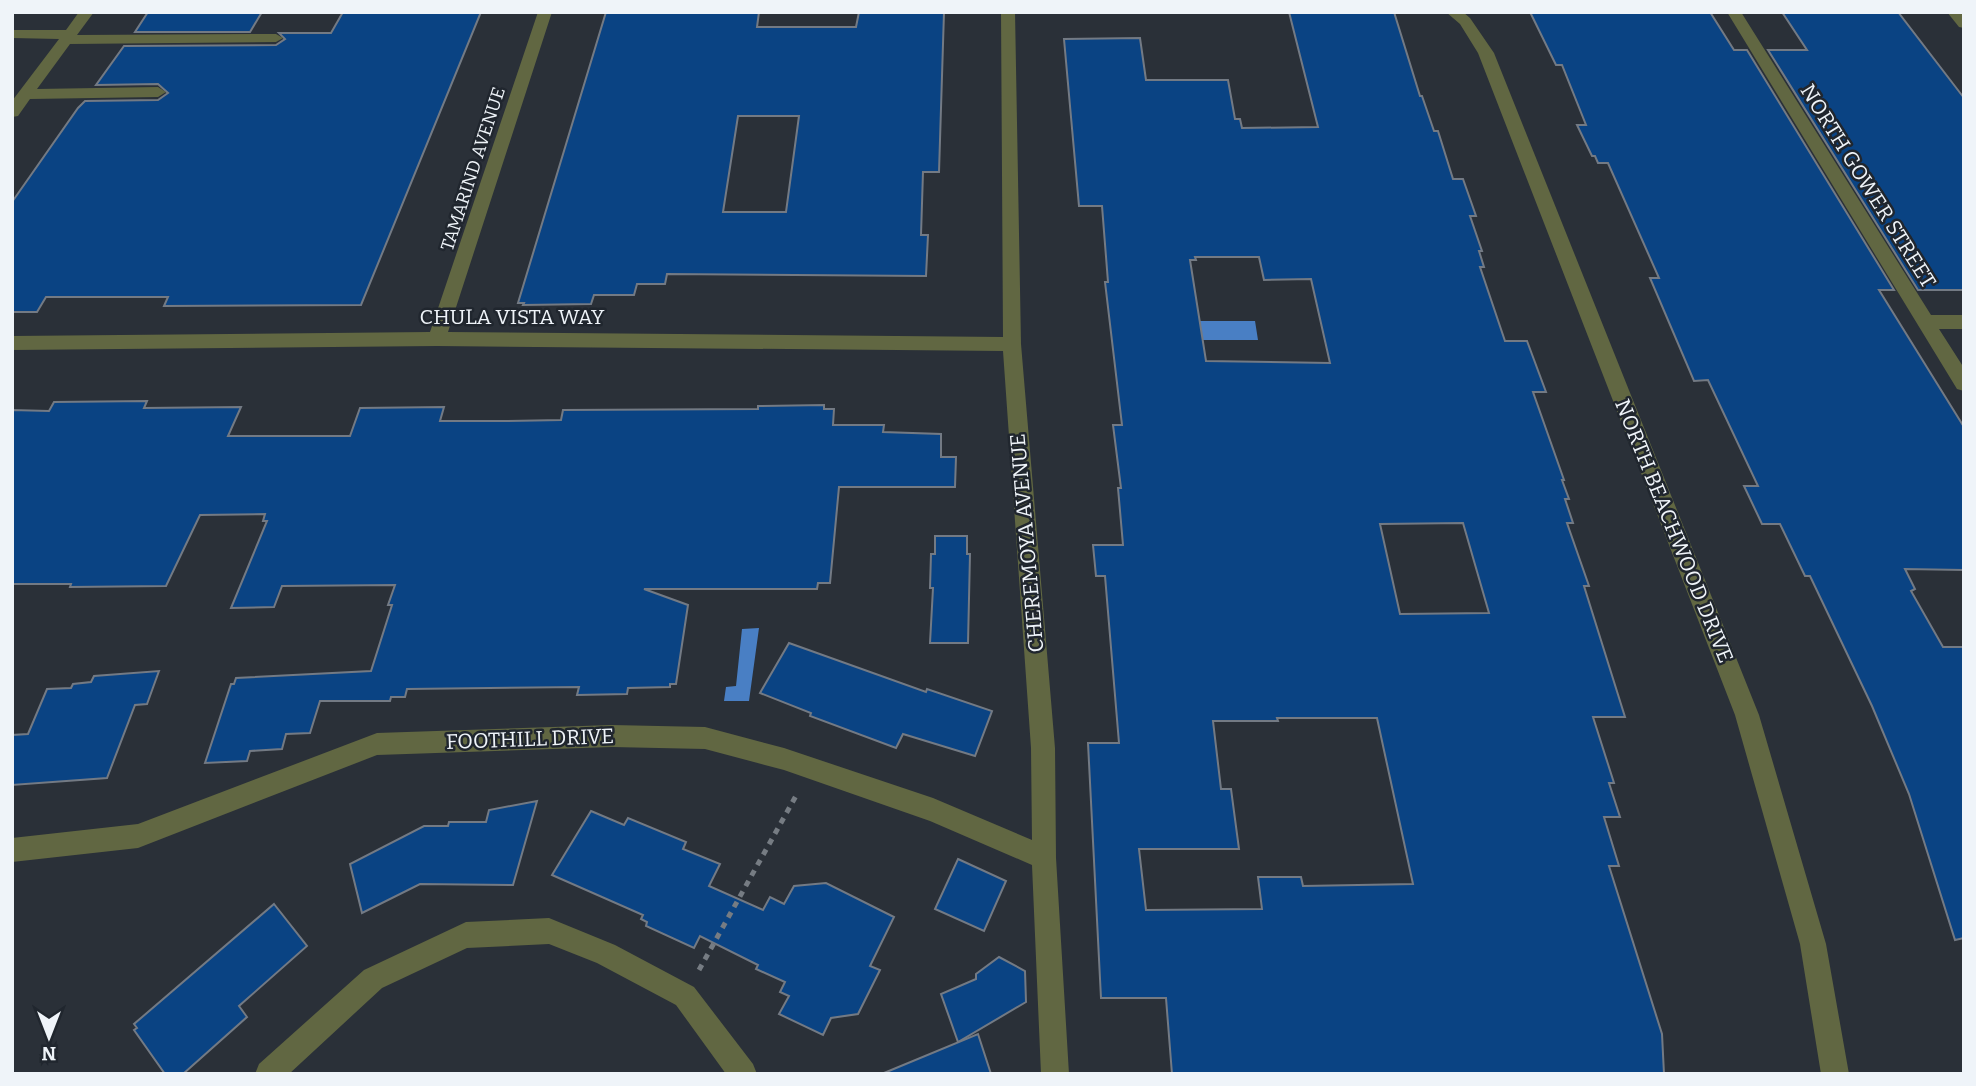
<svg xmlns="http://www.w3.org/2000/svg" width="1976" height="1086" font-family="Bitter,serif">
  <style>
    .water { fill: #497fc4 }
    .building { fill: #0a4383; stroke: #737a84; stroke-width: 2; fill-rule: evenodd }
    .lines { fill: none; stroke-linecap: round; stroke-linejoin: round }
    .path { stroke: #767c83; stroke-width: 5; stroke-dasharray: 6 6; stroke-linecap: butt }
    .minor { fill: #616742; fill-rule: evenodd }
    .labels { text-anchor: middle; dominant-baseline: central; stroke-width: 5; stroke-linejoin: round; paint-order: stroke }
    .far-street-label { font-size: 18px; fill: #eff4f9; stroke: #20262e }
    .street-label { font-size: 21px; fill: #eff4f9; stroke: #20262e }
  </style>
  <rect width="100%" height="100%" fill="#2a3038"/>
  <g class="water">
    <polygon points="1195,321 1255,321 1258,340 1198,340"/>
    <polygon points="759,628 749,701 724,701 726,687 736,686 742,629"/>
  </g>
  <g class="building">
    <polygon points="148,12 262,12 250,32 135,32"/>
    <polygon points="343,12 481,12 361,305 164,306 168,297 46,297 37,312 12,312 12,202 78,108 85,101 158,100 168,93 158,84 96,85 124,46 276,45 285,39 279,33 331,33"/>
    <path d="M606,12H759L757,27H856L859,12H944L939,172H923L921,235H928L926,276L667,274L665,284H637L634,295H594L591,304L523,305L524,303H518ZM738,116H799L786,212H723Z"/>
    <path d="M1289,12H1394L1420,96H1422L1434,131H1438L1453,179H1463L1476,216H1470L1482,251H1479L1484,267H1480L1505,341H1527L1546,392H1533L1564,480H1562L1569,499H1565L1573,523H1567L1589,586H1584L1625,717H1593L1614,783H1609L1620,817H1604L1619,866H1609L1662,1034L1664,1074H1172L1166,998H1101L1088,743H1119L1105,576H1096L1093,545H1123L1118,488H1121L1113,425H1122L1105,282H1108L1102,206H1079L1064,39L1140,38L1146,80H1228L1235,119H1240L1242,128L1318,127ZM1195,257H1259L1264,280L1311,279L1330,363L1206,361L1190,260H1196ZM1463,523L1489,613L1400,614L1380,524ZM1277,718H1377L1413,884L1303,886L1301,877H1258L1262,909L1146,910L1139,849H1239L1231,789H1221L1213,721H1278Z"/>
    <polygon points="1530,12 1710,12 1734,50 1747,50 1894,290 1879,290 1964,427 1964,570 1905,569 1915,589 1911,591 1943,647 1964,647 1964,938 1955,940 1909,794 1872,706 1810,576 1805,576 1780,524 1762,524 1744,486 1758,486 1708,380 1694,381 1650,278 1659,278 1608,163 1598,163 1595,156 1592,156 1577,125 1586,125 1562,65 1556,65"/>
    <polygon points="1782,12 1898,12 1964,98 1964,290 1918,290 1768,50 1807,50"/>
    <polygon points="147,401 144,408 241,407 228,436 350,436 360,408 444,407 440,421 507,421 561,420 563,410 758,409 758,406 824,405 824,409 834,409 833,425 884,425 883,432 941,434 941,457 956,457 955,487 839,487 830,583 818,583 817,589 644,589 688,605 676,684 670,684 670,687 628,688 627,694 577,695 579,687 407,689 405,697 391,697 390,701 320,701 310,733 286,734 282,749 250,751 247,761 205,763 231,684 234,684 236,678 371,671 392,605 388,605 395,585 282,586 274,607 231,608 267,521 263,521 265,514 200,515 166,586 70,587 71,584 12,584 12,410 49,411 54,402"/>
    <polygon points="935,536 967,536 967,554 970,554 968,643 930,643 933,588 930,588 931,554 935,554"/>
    <polygon points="789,643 926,692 927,689 992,711 975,756 903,734 896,748 810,716 811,713 760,693"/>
    <polygon points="159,671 147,704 135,705 107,778 12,785 12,735 28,734 47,689 71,688 73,684 91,682 94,676"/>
    <polygon points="537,801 513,885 420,884 362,913 350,864 424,826 448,826 449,822 486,822 489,810"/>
    <polygon points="591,811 624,825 628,818 686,842 683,849 720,864 709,886 763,910 770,897 784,904 794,886 826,883 894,917 870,966 880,970 858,1014 831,1018 823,1035 779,1014 789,996 780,992 785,982 756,969 758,965 700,936 694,948 646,926 647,922 641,919 643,915 552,875"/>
    <polygon points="958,859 1006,881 984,931 935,909"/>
    <polygon points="274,904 307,946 239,1006 247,1017 183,1074 165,1074 134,1030 137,1028 134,1024"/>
    <polygon points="999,957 1025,971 1026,1002 958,1042 941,994 976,979 976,974"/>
    <polygon points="978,1034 991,1074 884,1074 884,1073"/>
  </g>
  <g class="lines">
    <polyline class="path" points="699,970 797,794"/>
    <g class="minor">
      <polygon points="79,12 94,12 77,35 276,34 283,38 276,42 70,44 37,89 158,87 166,92 158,97 30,99 18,116 12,117 12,101 59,39 12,38 12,30 66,30"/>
      <polygon points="538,12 552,12 448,332 1003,337 1001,12 1015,12 1021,344 1055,748 1056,858 1069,1074 1041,1074 1032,865 930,821 784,770 705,749 612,747 377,755 138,848 12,862 12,838 138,824 377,733 612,725 705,727 784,748 933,798 1032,840 1031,748 1003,351 437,346 12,350 12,336 430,332"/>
      <polygon points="1446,12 1463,12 1470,18 1494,53 1759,715 1826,944 1849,1074 1821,1074 1800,944 1735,715 1478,53 1460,24"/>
      <polygon points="1727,12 1741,12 1931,315 1964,315 1964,329 1939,329 1964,368 1964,391 1957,389"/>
      <polygon points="1947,12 1962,12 1964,28 1959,27"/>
      <polygon points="549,918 615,945 694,987 753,1064 757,1074 726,1074 676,1005 597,963 549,944 467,948 382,988 289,1074 255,1074 259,1064 364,970 466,922"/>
    </g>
  </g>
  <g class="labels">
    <g class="far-street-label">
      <text transform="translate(473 169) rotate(-72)">TAMARIND AVENUE</text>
    </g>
    <g class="street-label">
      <text transform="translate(1868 186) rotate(58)">NORTH GOWER STREET</text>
      <text x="512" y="317">CHULA VISTA WAY</text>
      <text transform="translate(1674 531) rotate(68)">NORTH BEACHWOOD DRIVE</text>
      <text transform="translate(1027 543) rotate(-95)">CHEREMOYA AVENUE</text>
      <text transform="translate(530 739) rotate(-2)">FOOTHILL DRIVE</text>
    </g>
  </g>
  <rect width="1976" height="1086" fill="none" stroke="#eff4f9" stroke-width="28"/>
  <g transform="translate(49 1037) rotate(180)" stroke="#20262e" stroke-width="5" paint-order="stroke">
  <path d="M0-5L12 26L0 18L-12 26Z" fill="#eff4f9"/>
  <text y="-10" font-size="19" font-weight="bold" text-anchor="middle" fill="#eff4f9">N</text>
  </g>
</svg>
